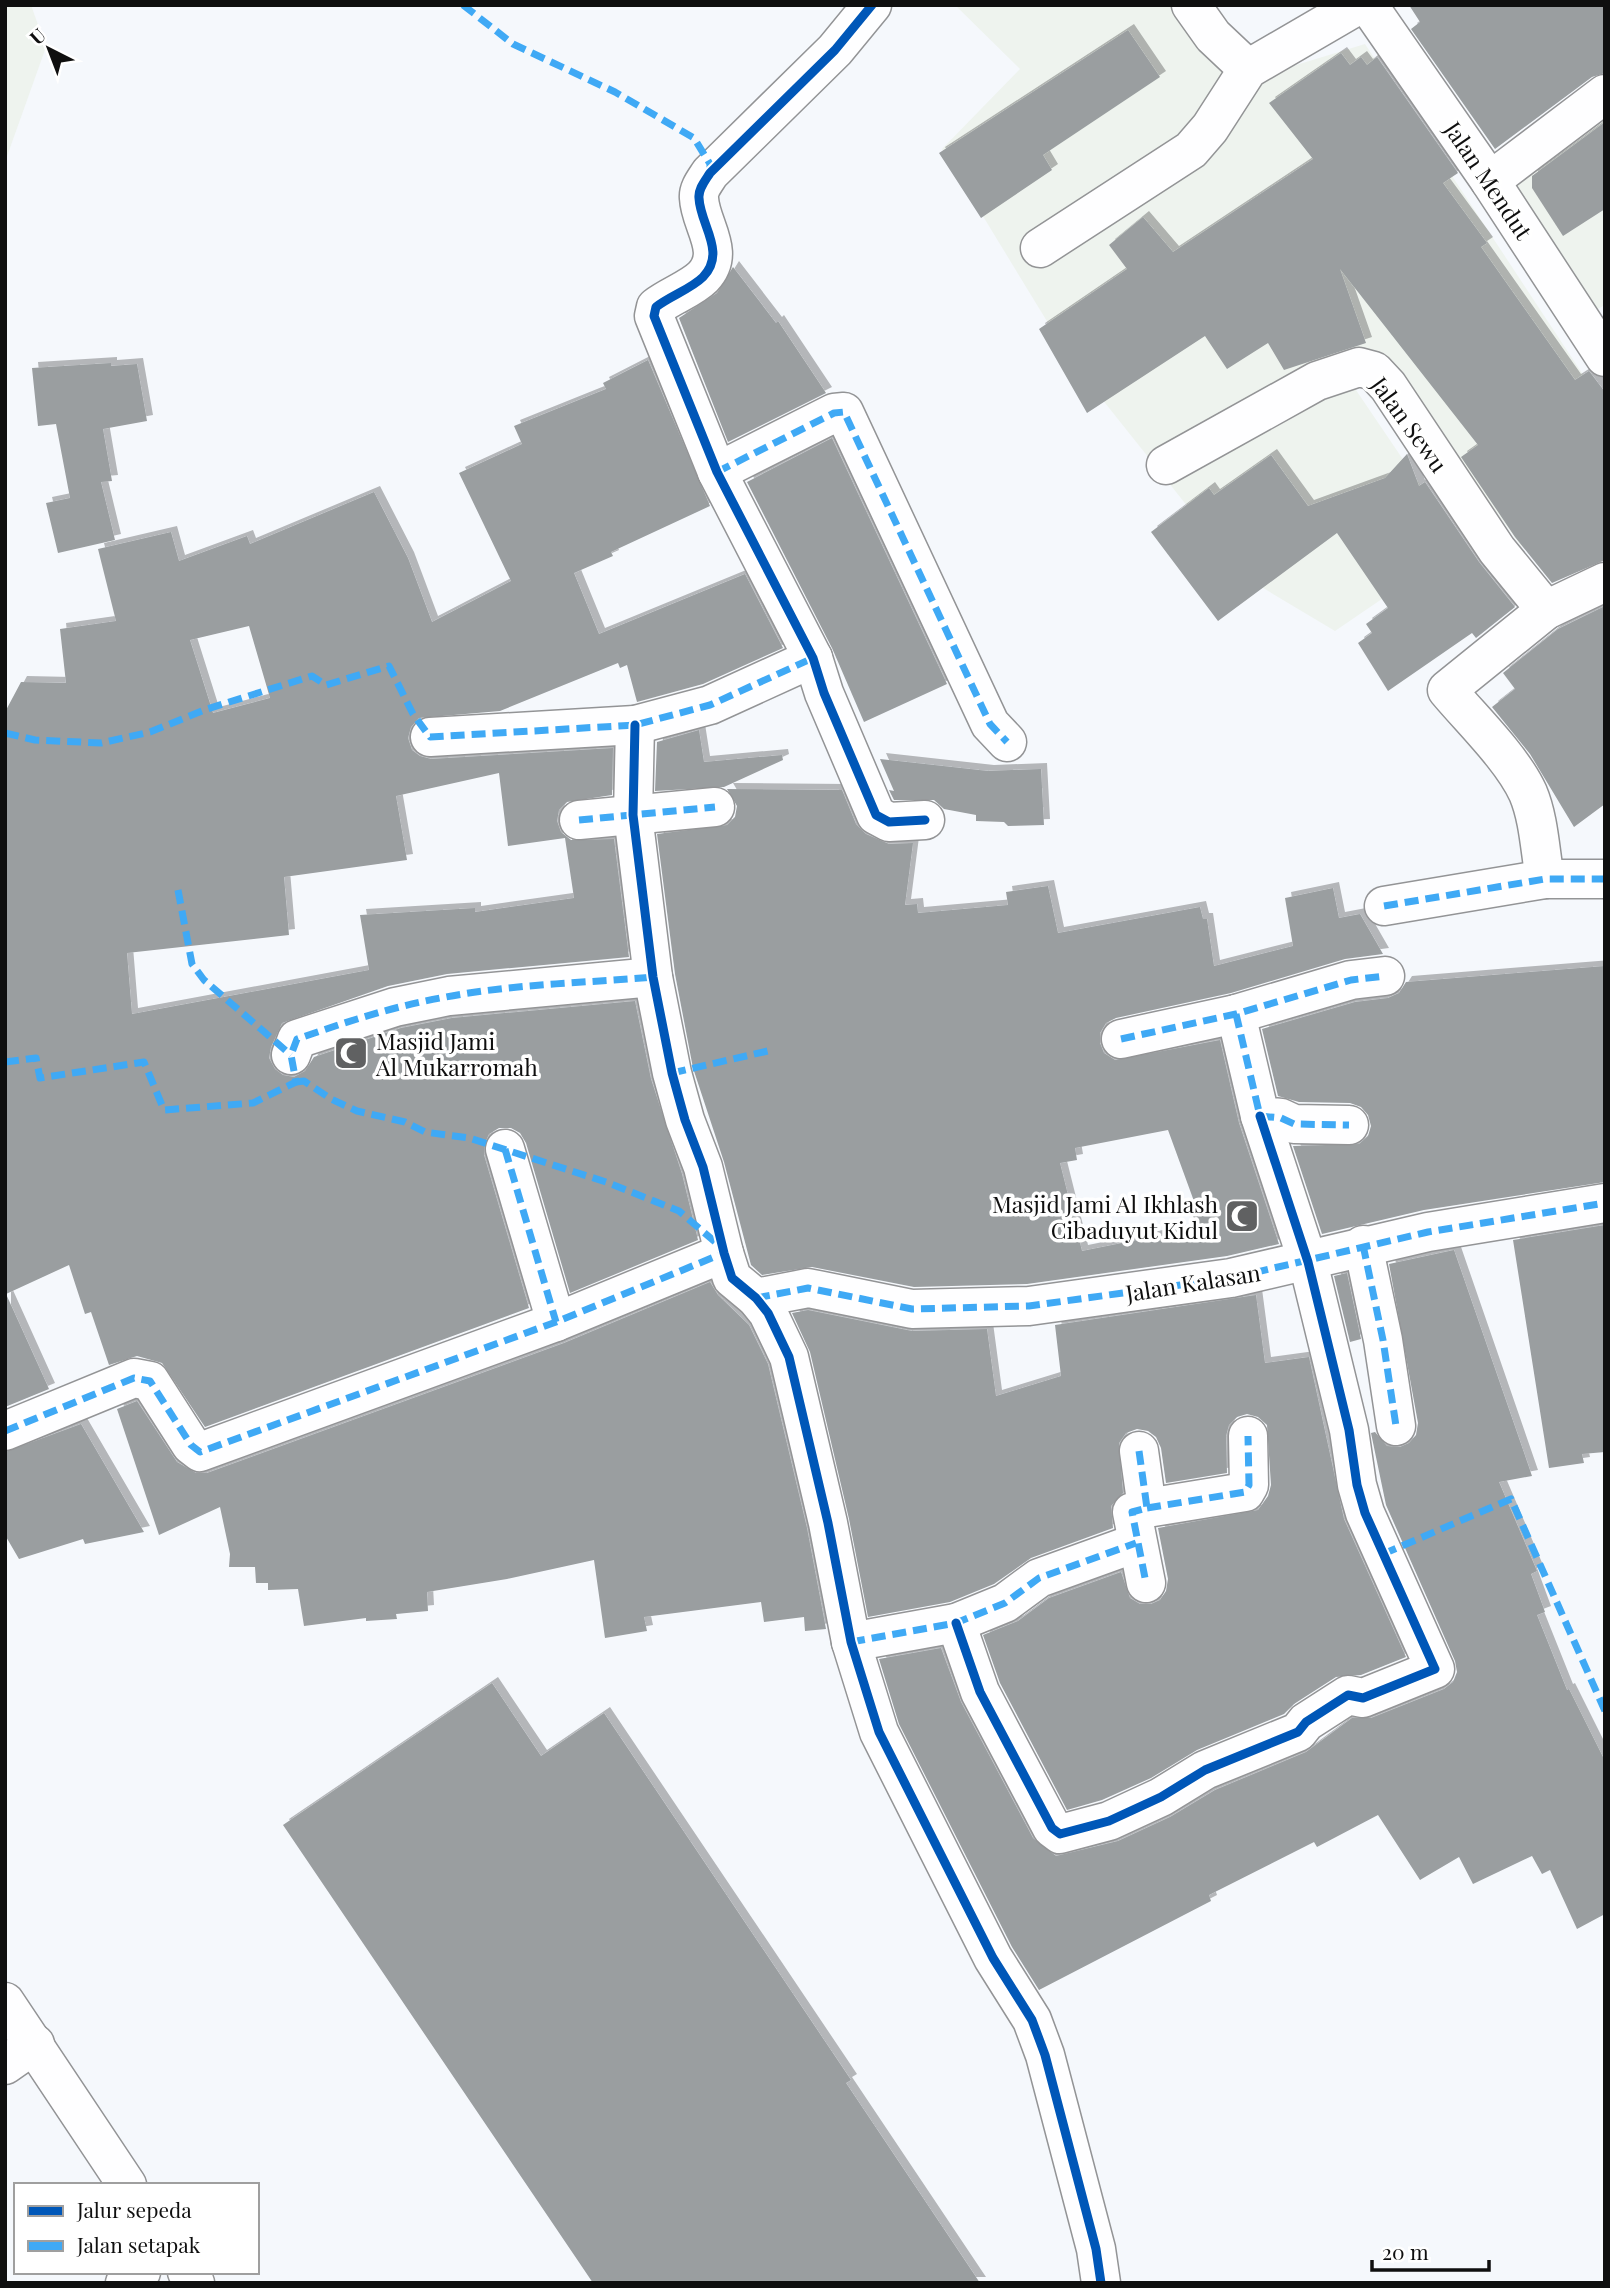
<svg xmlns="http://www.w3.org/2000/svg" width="1610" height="2288" font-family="'Playfair Display',serif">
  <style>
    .industrial { fill: #eef3ee }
    .building { fill: #9a9ea0; fill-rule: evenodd; filter: url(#shadow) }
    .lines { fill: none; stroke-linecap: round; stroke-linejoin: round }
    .minor-casing { stroke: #939496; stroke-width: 41 }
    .minor { stroke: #fefeff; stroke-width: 38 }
    .quiet { stroke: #3fa9f5; stroke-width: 7; stroke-dasharray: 14 7; stroke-linecap: butt }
    .cycleway-casing { stroke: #fff; stroke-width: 13 }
    .cycleway { stroke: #0057b8; stroke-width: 9 }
    .labels { text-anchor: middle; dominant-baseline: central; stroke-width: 7; stroke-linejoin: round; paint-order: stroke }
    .street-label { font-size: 23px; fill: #0f0f0f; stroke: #fff }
    .poi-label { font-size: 23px; fill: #0f0f0f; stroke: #fff; text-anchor: start }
  </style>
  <defs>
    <filter id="shadow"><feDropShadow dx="6" dy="-6" stdDeviation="0" flood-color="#0004"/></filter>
  </defs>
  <rect width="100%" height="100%" fill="#f5f8fc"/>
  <g class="industrial">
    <polygon points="5,5 31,5 46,47 5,162"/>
    <polygon points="955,5 1174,5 1197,47 1247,80 1365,44 1605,408 1554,573 1520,545 1397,374 1339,365 1461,545 1335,631 1243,576 1070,359 942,149 1020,69"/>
    <polygon points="1605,116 1605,305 1596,310 1505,190"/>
  </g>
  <g class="building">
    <polygon points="1409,5 1605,5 1605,73 1592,77 1495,149 1411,29 1420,22"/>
    <polygon points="1128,30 1160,77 1043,155 1052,170 981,218 939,153"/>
    <polygon points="1341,53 1350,65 1361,57 1367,65 1377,57 1458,173 1443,183 1487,243 1481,247 1575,380 1589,371 1605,392 1605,560 1552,583 1515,537 1461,457 1478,445 1340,269 1366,343 1284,370 1268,343 1227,369 1205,336 1087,413 1039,329 1127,269 1109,245 1143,217 1173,252 1313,159 1269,103"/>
    <polygon points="1605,122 1605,209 1563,236 1532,188 1532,176"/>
    <polygon points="733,267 776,323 778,321 826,393 728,442 679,318 717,293"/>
    <path d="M648,360L710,506L611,552L613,556L574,573L599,634L745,574L783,648L703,684L637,702L627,665L620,668L618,663L500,711L419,718L411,727L408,738L412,750L420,756L431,759L613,748L612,795L567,802L559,810L557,821L561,832L571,840L614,839L629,957L447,974L388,986L282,1023L271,1047L269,1058L275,1069L283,1075L294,1077L305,1071L314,1057L401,1028L452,1018L635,1001L651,1079L682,1174L698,1240L570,1293L526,1143L520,1133L511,1128H499L489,1134L484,1145V1155L529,1308L205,1427L162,1363L137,1356L109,1365L91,1312L85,1314L69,1265L6,1294L49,1389L5,1407V712L21,682L66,683L60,629L116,621L98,549L171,532L179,561L247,536L250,544L374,492L408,558L432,622L511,581L459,473L522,444L514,426L606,389L603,383ZM249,626L270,698L213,713L190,640ZM499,773L508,846L565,838L574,898L475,912V908L360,915L369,970L132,1014L127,953L289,935L284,877L407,860L396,796Z"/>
    <polygon points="111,363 111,366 137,364 147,421 103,429 112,481 101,482 115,540 58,553 46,503 70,498 56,424 38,426 32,368"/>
    <polygon points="832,438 947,684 864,722 832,648 747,482"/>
    <polygon points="1407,454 1419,486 1425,482 1479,562 1515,607 1476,638 1472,633 1388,691 1358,643 1372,633 1366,624 1388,608 1337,533 1218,621 1151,532 1209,488 1214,495 1271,455 1308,506 1385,478"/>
    <polygon points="1605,606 1605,804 1574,827 1530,754 1492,707 1515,689 1503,673 1558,629"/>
    <polygon points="699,730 704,762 782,755 783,760 724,787 655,791 657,742"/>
    <polygon points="880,759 988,771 1041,769 1044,825 1008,826 1004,822 976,821 976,815 944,809 934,800 894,800 889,790 894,791"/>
    <path d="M727,789L842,790L856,824L866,834L889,844L913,843L905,905L917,904L918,913L1008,905L1006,892L1048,886L1058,933L1200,907L1203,919H1207L1214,966L1293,946L1285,898L1333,888L1339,918L1360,914L1383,954L1345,959L1231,993L1116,1018L1106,1023L1100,1033V1043L1104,1053L1115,1060L1220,1040L1239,1123L1279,1244L1227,1256L1027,1284L914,1287L812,1267L762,1275L751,1265L724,1162L693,1068L675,974L657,834L727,825L735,817L737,806ZM1168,1130L1195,1204L1190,1206L1197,1228L1082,1251L1060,1163L1077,1160L1075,1148Z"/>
    <polygon points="1605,966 1605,1182 1424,1210 1322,1234 1293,1146 1359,1144 1368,1136 1371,1126 1368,1115 1361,1107 1350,1103 1299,1102 1278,1096 1262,1029 1355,1002 1388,998 1399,993 1406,982"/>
    <polygon points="1605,1225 1605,1452 1582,1454 1584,1463 1549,1468 1513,1240"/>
    <polygon points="1454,1250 1532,1476 1499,1482 1537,1571 1531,1574 1545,1612 1537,1615 1567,1690 1569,1689 1605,1761 1605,1914 1577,1929 1550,1870 1542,1874 1532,1856 1473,1884 1459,1857 1420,1880 1378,1815 1317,1847 1314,1842 1209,1895 1211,1901 1039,1990 1012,1947 899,1724 879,1659 941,1648 961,1702 1033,1838 1056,1856 1118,1841 1170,1817 1215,1790 1306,1752 1352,1718 1371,1718 1444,1689 1453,1682 1457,1672 1455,1661 1386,1505 1371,1433 1375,1432 1387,1446 1400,1447 1409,1443 1416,1435 1418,1423 1389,1264"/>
    <polygon points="1347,1273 1361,1339 1350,1342 1334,1276"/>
    <polygon points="710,1282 718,1295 749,1325 768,1364 807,1528 826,1629 805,1631 804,1617 764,1622 761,1602 644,1617 647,1631 605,1638 594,1560 507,1579 427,1592 428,1611 396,1614 397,1619 366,1621 366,1618 304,1626 298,1589 268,1590 268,1583 256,1583 255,1567 229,1567 230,1554 220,1507 159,1535 117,1409 137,1401 177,1462 196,1473 207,1473 564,1343"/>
    <polygon points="1256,1295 1265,1363 1309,1357 1344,1519 1406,1657 1361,1675 1336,1677 1294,1704 1284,1714 1197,1750 1151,1778 1102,1800 1067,1810 1000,1683 983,1635 1018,1621 1049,1598 1121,1572 1130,1598 1140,1604 1151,1604 1160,1600 1166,1591 1168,1579 1158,1528 1258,1510 1268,1496 1271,1485 1267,1425 1258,1417 1247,1414 1237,1417 1229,1425 1226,1436 1227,1473 1166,1483 1161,1448 1156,1437 1148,1431 1137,1429 1126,1433 1119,1443 1123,1493 1111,1506 1113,1528 1031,1558 994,1584 950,1602 868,1617 849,1519 810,1352 792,1313 808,1310 912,1331 987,1329 996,1396 1061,1376 1055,1325"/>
    <polygon points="81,1424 144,1532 85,1544 83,1539 19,1559 5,1535 5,1452"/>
    <polygon points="492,1683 541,1756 604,1713 851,2080 846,2083 980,2283 593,2283 283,1825"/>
  </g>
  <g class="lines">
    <g class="minor-casing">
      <g id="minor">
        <path d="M872,5L835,50L710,173C705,181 698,189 699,198C700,225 727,252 703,277C691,289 670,296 656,307L654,316L717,472L813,658L824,693L876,815L889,822L925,820"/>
        <polyline points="1191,5 1213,36 1248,69"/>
        <polyline points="1368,5 1490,181 1605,357"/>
        <polyline points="1490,181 1605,94"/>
        <polyline points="1040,248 1191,150 1210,128 1248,69 1358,5"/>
        <polyline points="1166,465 1317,381 1359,367 1374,371 1388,386 1497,550 1546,610"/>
        <polyline points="717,472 834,413 844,412 990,724 1007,742"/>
        <polyline points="635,725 633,815 653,977 672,1073 685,1120 703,1167 724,1253 732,1278 756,1298 768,1313 789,1357 828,1523 851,1642 879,1732 993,1958 1032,2020 1045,2055 1096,2249 1101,2283"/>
        <polyline points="430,737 635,725 710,705 813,658"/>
        <polyline points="579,820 715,807"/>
        <path d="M1545,879C1540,851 1539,819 1528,793C1512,758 1472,720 1447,690L1546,610L1605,582"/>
        <polyline points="1384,906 1545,879 1605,879"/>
        <polyline points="1236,1014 1260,1116 1281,1118 1294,1124 1349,1125"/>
        <polyline points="1121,1039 1236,1014 1351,980 1385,976"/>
        <polyline points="291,1055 297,1039 395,1007 449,996 653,977"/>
        <polyline points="505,1149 556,1322"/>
        <polyline points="1363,1245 1383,1340 1396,1426"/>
        <polyline points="756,1298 808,1288 912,1309 1029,1306 1231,1278 1428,1232 1605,1203"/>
        <polyline points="5,1431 134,1378 150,1381 191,1445 200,1452 556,1322 724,1253"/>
        <polyline points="1139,1451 1147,1508 1132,1512 1146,1583"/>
        <polyline points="1147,1508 1245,1492 1249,1485 1248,1436"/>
        <polyline points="956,1623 980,1692 1052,1828 1060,1834 1109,1821 1161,1797 1205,1770 1298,1732 1306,1722 1348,1695 1363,1698 1435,1669 1365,1513 1357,1485 1349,1430 1308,1262 1260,1116"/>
        <polyline points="851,1642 956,1623 1005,1603 1039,1578 1136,1543"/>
        <polyline points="5,2002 127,2185"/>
        <polyline points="5,2065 35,2044"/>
        <polyline points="187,2272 195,2283"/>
        <polyline points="125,2283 141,2272"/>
      </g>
    </g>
    <use href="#minor" class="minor"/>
    <g class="quiet">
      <polyline points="463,5 513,44 615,92 694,138 710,164 710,173"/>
      <polyline points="717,472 834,413 844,412 990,724 1007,742"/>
      <polyline points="5,733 35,740 101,743 150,732 207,709 312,676 326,685 389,666 413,714 430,737 635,725 710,705 813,658"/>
      <polyline points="579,820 715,807"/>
      <polyline points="178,890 192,964 204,980 291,1055"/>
      <polyline points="1384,906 1545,879 1605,879"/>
      <polyline points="1236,1014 1260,1116 1281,1118 1294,1124 1349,1125"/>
      <polyline points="1121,1039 1236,1014 1351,980 1385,976"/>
      <path d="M5,1062L36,1058L40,1078L144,1062L164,1110L253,1103L296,1082L291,1055L297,1039C346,1022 394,1006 446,997C513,984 585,983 653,977"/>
      <polyline points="672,1073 772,1050"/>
      <polyline points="296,1082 304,1081 331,1099 357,1111 405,1122 425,1132 469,1138 606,1182 679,1211 721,1247"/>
      <polyline points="505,1149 556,1322"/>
      <polyline points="1363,1245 1383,1340 1396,1426"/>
      <polyline points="756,1298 808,1288 912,1309 1029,1306 1231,1278 1428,1232 1605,1203"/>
      <polyline points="5,1431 134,1378 150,1381 191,1445 200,1452 556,1322 724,1253"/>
      <polyline points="1139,1451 1147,1508 1132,1512 1146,1583"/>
      <polyline points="1147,1508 1245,1492 1249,1485 1248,1436"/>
      <polyline points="1383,1554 1511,1499 1605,1711"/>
      <polyline points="851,1642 956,1623 1005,1603 1039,1578 1136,1543"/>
    </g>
    <g class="cycleway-casing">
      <g id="cycleway">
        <path d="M872,5L835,50L710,173C705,181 698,189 699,198C700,225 727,252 703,277C691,289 670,296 656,307L654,316L717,472L813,658L824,693L876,815L889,822L925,820"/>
        <polyline points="635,725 633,815 653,977 672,1073 685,1120 703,1167 724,1253 732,1278 756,1298 768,1313 789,1357 828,1523 851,1642 879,1732 993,1958 1032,2020 1045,2055 1096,2249 1101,2283"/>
        <polyline points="956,1623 980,1692 1052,1828 1060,1834 1109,1821 1161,1797 1205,1770 1298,1732 1306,1722 1348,1695 1363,1698 1435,1669 1365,1513 1357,1485 1349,1430 1308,1262 1260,1116"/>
      </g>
    </g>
    <use href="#cycleway" class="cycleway"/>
  </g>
  <defs>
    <g id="mosque-square" transform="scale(1.75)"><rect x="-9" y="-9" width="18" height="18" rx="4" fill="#606162" stroke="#fff"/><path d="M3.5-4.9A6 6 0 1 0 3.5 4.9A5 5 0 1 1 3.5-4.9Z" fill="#fff"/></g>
  </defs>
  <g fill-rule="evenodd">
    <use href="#mosque-square" x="351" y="1053"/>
    <use href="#mosque-square" x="1242" y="1216"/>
  </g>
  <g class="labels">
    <g class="street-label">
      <text transform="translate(1489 180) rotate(56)">Jalan Mendut</text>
      <text transform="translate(1410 424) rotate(54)">Jalan Sewu</text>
      <text transform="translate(1193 1282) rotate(-9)">Jalan Kalasan</text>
    </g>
    <g class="poi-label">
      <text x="376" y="1040">Masjid Jami<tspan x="376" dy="26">Al Mukarromah</tspan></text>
      <text x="1218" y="1203" text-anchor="end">Masjid Jami Al Ikhlash<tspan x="1218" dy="26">Cibaduyut Kidul</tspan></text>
    </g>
  </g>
  <rect width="1610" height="2288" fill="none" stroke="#0f0f0f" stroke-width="14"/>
  <rect x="14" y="2183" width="245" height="91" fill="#ffffff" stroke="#9f9f9f" stroke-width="2"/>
  <rect x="28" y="2206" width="35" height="10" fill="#0057b8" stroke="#9f9f9f" stroke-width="2"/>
  <text x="77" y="2218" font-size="21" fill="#0f0f0f">Jalur sepeda</text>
  <rect x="28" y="2241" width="35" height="10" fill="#3fa9f5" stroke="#9f9f9f" stroke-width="2"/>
  <text x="77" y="2253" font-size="21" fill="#0f0f0f">Jalan setapak</text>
  <g transform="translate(49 49) rotate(318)" stroke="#ffffff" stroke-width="5" paint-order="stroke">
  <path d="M0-5L12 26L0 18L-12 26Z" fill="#0f0f0f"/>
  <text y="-10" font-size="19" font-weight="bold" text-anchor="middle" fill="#0f0f0f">U</text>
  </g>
  <path d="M1372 2260v10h117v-10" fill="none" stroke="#0f0f0f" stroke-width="3.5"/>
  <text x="1382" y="2260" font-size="21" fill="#0f0f0f" stroke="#ffffff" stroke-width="5" paint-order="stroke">20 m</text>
</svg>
